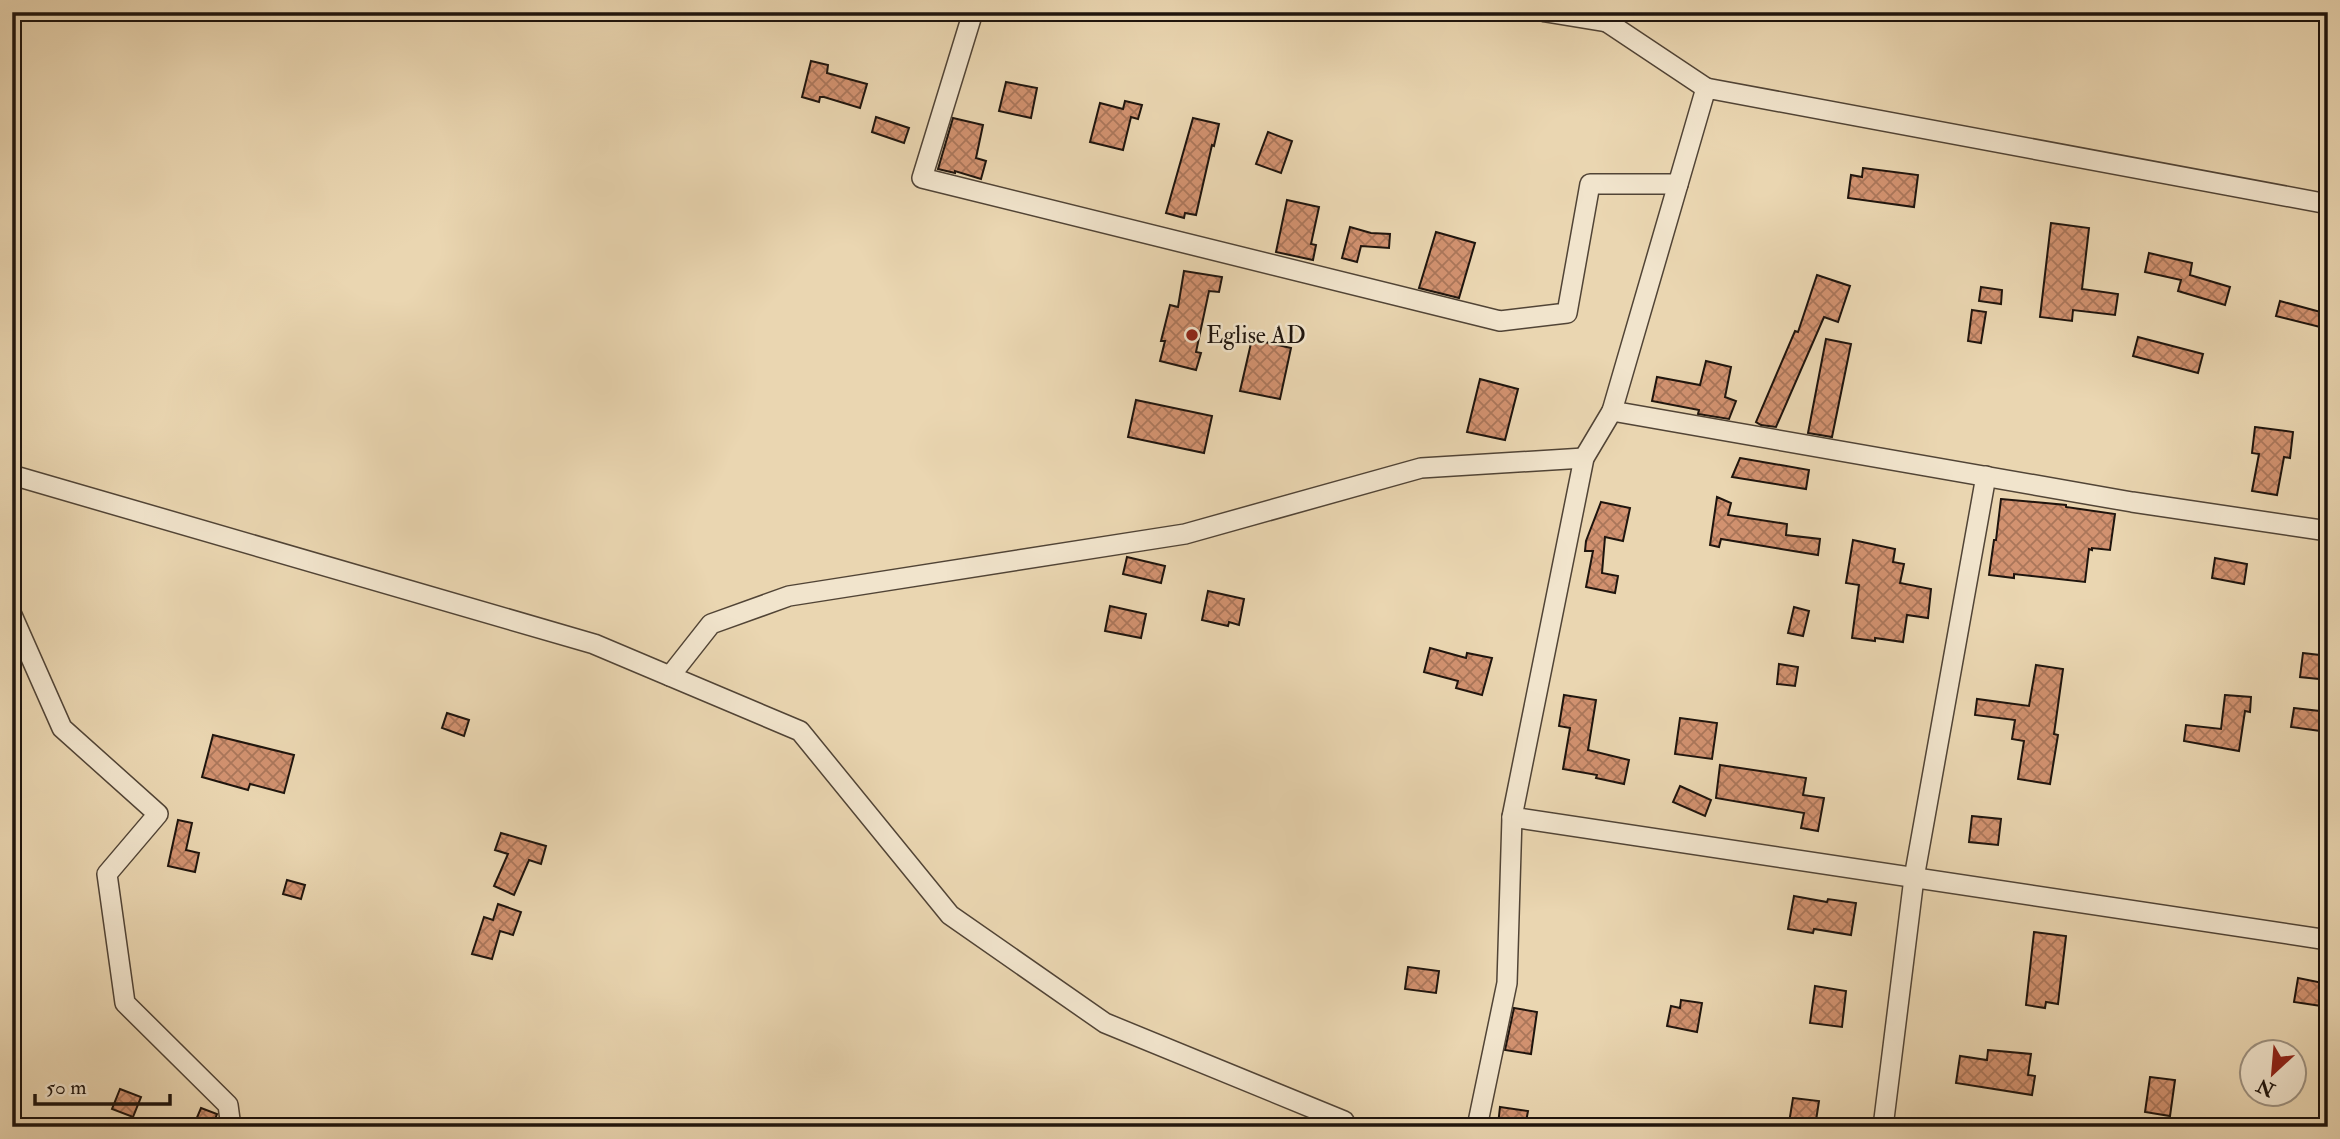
<svg xmlns="http://www.w3.org/2000/svg" width="2340" height="1139" font-family="'IM FELL Double Pica',serif">
  <style>
    .building { fill: url(#building-cross-hatch); stroke: #1e140d; stroke-width: 2 }
    .lines { fill: none; stroke-linecap: round; stroke-linejoin: round }
    .street-casing { stroke: #514436; stroke-width: 22 }
    .street { stroke: #f1e4cc; stroke-width: 19 }
    .poi-dot { fill: #8f2418; stroke: #f1e4cc; stroke-width: 2.5 }
    .labels { text-anchor: middle; dominant-baseline: central; stroke-width: 5; stroke-linejoin: round; paint-order: stroke }
    .poi-label { font-size: 24px; fill: #1e140d; stroke: #f1e4cc; text-anchor: start }
  </style>
  <defs>
    <pattern id="building-cross-hatch" width="8" height="8" patternUnits="userSpaceOnUse" patternTransform="scale(1.75)"><rect width="8" height="8" fill="#d29270"/><path d="M0 0l8 8M0 8l8-8" fill="none" stroke="#aa765a"/></pattern>
  </defs>
  <rect width="100%" height="100%" fill="#ead6b1"/>
  <filter id="stains"><feTurbulence type="fractalNoise" baseFrequency=".00286" numOctaves="4"/><feColorMatrix values="0 0 0 0 .2 0 0 0 0 .09 0 0 0 0 .02 0 0 0 .5 -.17"/></filter>
  <radialGradient id="worn" r=".72"><stop offset=".6" stop-color="#630" stop-opacity="0"/><stop offset="1" stop-color="#630" stop-opacity=".3"/></radialGradient>
  <g class="building">
    <polygon points="811,61 828,65 827,73 867,84 860,108 824,97 820,97 819,102 802,97"/>
    <polygon points="1006,82 1037,88 1031,118 999,111"/>
    <polygon points="1125,101 1142,105 1138,119 1131,117 1123,150 1090,142 1100,103 1123,109"/>
    <polygon points="876,117 909,128 904,143 872,132"/>
    <polygon points="953,118 983,125 976,158 986,161 981,179 955,171 955,173 938,169"/>
    <polygon points="1193,118 1219,124 1214,146 1212,145 1196,215 1185,213 1184,218 1166,213"/>
    <polygon points="1268,132 1292,141 1281,173 1256,164"/>
    <polygon points="1863,168 1918,175 1914,207 1848,198 1851,175 1862,177"/>
    <polygon points="1287,200 1319,207 1311,244 1316,245 1313,260 1276,252"/>
    <polygon points="2051,223 2089,228 2082,289 2118,294 2115,315 2073,310 2072,321 2040,317"/>
    <polygon points="1350,227 1371,233 1390,234 1389,248 1361,246 1357,262 1342,258"/>
    <polygon points="1436,232 1475,243 1459,298 1419,288"/>
    <polygon points="2149,253 2192,263 2190,275 2230,287 2225,305 2178,291 2181,280 2145,272"/>
    <polygon points="1184,271 1222,277 1219,292 1209,291 1196,352 1201,353 1196,370 1160,361 1165,341 1161,341 1170,305 1178,307"/>
    <polygon points="1817,275 1850,286 1838,322 1824,317 1776,427 1761,425 1756,422 1795,331 1798,332"/>
    <polygon points="1981,287 2002,290 2001,304 1979,301"/>
    <polygon points="2280,301 2328,314 2328,329 2276,316"/>
    <polygon points="1972,310 1986,312 1981,343 1968,341"/>
    <polygon points="2138,337 2203,354 2198,373 2133,356"/>
    <polygon points="1252,339 1291,348 1280,399 1240,391"/>
    <polygon points="1826,339 1851,344 1832,437 1808,433"/>
    <polygon points="1706,361 1731,367 1725,397 1736,401 1729,419 1698,414 1699,410 1652,401 1657,377 1700,385"/>
    <polygon points="1480,379 1518,389 1505,440 1467,432"/>
    <polygon points="1136,400 1212,416 1204,453 1128,437"/>
    <polygon points="2255,427 2293,432 2290,458 2284,457 2277,495 2252,491 2259,454 2252,453"/>
    <polygon points="1740,458 1809,470 1806,489 1732,477"/>
    <polygon points="1717,497 1731,503 1728,515 1787,524 1786,535 1820,539 1818,555 1721,539 1719,547 1710,545"/>
    <polygon points="2001,499 2066,505 2066,507 2115,514 2110,550 2092,548 2092,550 2089,549 2085,582 2014,574 2014,578 1989,575 1994,540 1996,540"/>
    <polygon points="1601,502 1630,508 1623,541 1605,537 1602,573 1618,576 1615,593 1586,587 1593,551 1585,551 1586,541"/>
    <polygon points="1853,540 1895,549 1893,562 1904,564 1900,583 1931,589 1928,618 1907,615 1903,642 1875,638 1875,641 1852,638 1859,585 1846,583"/>
    <polygon points="1127,557 1165,566 1161,583 1123,574"/>
    <polygon points="2215,558 2247,564 2244,584 2212,578"/>
    <polygon points="1208,591 1244,599 1239,625 1229,622 1228,626 1202,620"/>
    <polygon points="1110,606 1146,614 1141,638 1105,631"/>
    <polygon points="1794,607 1809,611 1803,636 1788,633"/>
    <polygon points="1430,648 1466,658 1467,653 1492,658 1482,695 1456,688 1458,681 1424,672"/>
    <polygon points="2303,653 2328,656 2328,680 2300,677"/>
    <polygon points="1779,664 1798,667 1795,686 1777,684"/>
    <polygon points="2036,665 2063,669 2054,734 2058,735 2050,784 2018,779 2024,741 2012,739 2015,720 1975,715 1977,699 2029,706"/>
    <polygon points="1564,695 1596,700 1588,750 1629,760 1624,784 1596,778 1597,775 1563,769 1570,728 1559,726"/>
    <polygon points="2225,695 2251,697 2250,712 2245,711 2239,751 2184,741 2186,725 2221,729"/>
    <polygon points="2294,708 2328,712 2328,732 2291,727"/>
    <polygon points="447,713 469,720 464,736 442,728"/>
    <polygon points="1680,718 1717,723 1712,759 1675,754"/>
    <polygon points="213,735 294,755 284,793 250,784 248,790 202,777"/>
    <polygon points="1720,765 1806,778 1803,795 1824,798 1818,831 1801,828 1804,813 1716,798"/>
    <polygon points="1680,786 1711,800 1705,816 1673,802"/>
    <polygon points="1972,816 2001,819 1998,845 1969,842"/>
    <polygon points="178,820 192,823 186,850 199,853 195,872 168,866"/>
    <polygon points="501,833 546,846 541,864 529,860 514,895 494,886 508,854 495,850"/>
    <polygon points="287,880 305,885 301,899 283,894"/>
    <polygon points="1794,896 1827,902 1828,899 1856,903 1851,935 1814,929 1813,933 1788,929"/>
    <polygon points="498,904 521,912 513,935 500,931 492,959 472,954 484,917 493,920"/>
    <polygon points="2034,932 2066,936 2058,1004 2046,1002 2045,1008 2026,1005"/>
    <polygon points="1408,967 1439,971 1436,993 1405,989"/>
    <polygon points="2298,978 2328,984 2328,1007 2294,1002"/>
    <polygon points="1815,986 1846,991 1842,1027 1810,1023"/>
    <polygon points="1681,1000 1702,1003 1697,1032 1667,1026 1671,1006 1680,1008"/>
    <polygon points="1514,1008 1537,1012 1531,1054 1505,1050"/>
    <polygon points="1988,1050 2031,1054 2028,1075 2035,1076 2032,1095 1956,1083 1960,1056 1987,1060"/>
    <polygon points="2150,1077 2175,1080 2170,1116 2145,1112"/>
    <polygon points="120,1089 141,1097 133,1117 112,1109"/>
    <polygon points="1793,1098 1819,1101 1815,1127 1789,1123"/>
    <polygon points="1500,1107 1528,1111 1525,1127 1498,1125"/>
    <polygon points="201,1108 217,1114 212,1127 193,1127"/>
  </g>
  <g class="lines">
    <g class="street-casing">
      <g id="street">
        <polyline points="973,12 922,178 1500,321 1567,313 1590,184 1678,184"/>
        <polyline points="1546,12 1607,22"/>
        <polyline points="1608,12 1607,22 1706,88"/>
        <polyline points="2328,204 1706,88 1612,411 2132,502 2328,531"/>
        <polyline points="1612,411 1584,458 1512,817 2328,940"/>
        <polyline points="12,475 594,644 800,731 950,915 1105,1023 1344,1121 1347,1127"/>
        <polyline points="12,615 62,728 158,814 107,874 125,1003 228,1105 231,1127"/>
        <polyline points="670,676 711,624 789,596 1185,534 1421,468 1584,458"/>
        <polyline points="1477,1127 1507,983 1512,817"/>
        <polyline points="1883,1127 1914,878 1986,476"/>
      </g>
    </g>
    <use href="#street" class="street"/>
  </g>
  <circle class="poi-dot" cx="1192" cy="335" r="7"/>
  <g class="labels">
    <g class="poi-label">
      <text x="1206" y="335">Eglise AD</text>
    </g>
  </g>
  <rect width="2340" height="1139" fill="none" stroke="#ead6b1" stroke-width="42"/>
  <rect x="14" y="14" width="2312" height="1111" fill="none" stroke="#1e140d" stroke-width="3.5"/>
  <rect x="21" y="21" width="2298" height="1097" fill="none" stroke="#1e140d" stroke-width="2"/>
  <g transform="translate(2273 1073) rotate(206)"><circle r="33" fill="#f1e4cc" stroke="#9d9180" stroke-width="2"/>
  <path d="M0-5L12 26L0 18L-12 26Z" fill="#8f2418"/>
  <text y="-10" font-size="19" font-weight="bold" text-anchor="middle" fill="#1e140d">N</text>
  </g>
  <path d="M35 1094v10h135v-10" fill="none" stroke="#1e140d" stroke-width="3.5"/>
  <text x="46" y="1094" font-size="21" fill="#1e140d" stroke="#f1e4cc" stroke-width="5" paint-order="stroke">50 m</text>
  <rect width="100%" height="100%" filter="url(#stains)"/>
  <rect width="100%" height="100%" fill="url(#worn)"/>
</svg>
